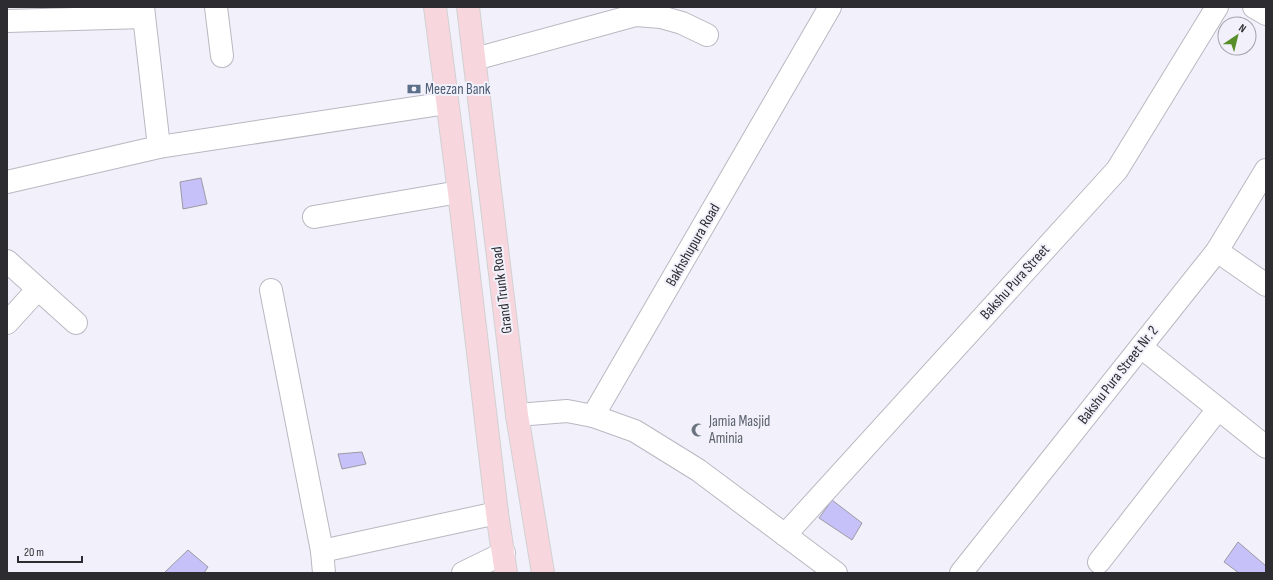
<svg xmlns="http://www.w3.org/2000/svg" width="1273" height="580" font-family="'Sofia Sans Condensed',sans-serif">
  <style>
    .building { fill: #c7c1f9; stroke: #9b9aa3 }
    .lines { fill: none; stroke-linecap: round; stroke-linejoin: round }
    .street-casing { stroke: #b9b8c1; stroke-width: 24 }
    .primary-casing { stroke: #d1d1d2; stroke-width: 24 }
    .street { stroke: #fff; stroke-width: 22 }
    .primary { stroke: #f7d6dd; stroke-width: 22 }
    .labels { text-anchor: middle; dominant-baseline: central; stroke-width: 4; stroke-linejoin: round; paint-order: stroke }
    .service-label { font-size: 15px; fill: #4e5e75; stroke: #f2f1fb; text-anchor: start }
    .street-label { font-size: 15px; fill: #2d2d31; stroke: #f2f1fb }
    .worship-label { font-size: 15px; fill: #5b616d; stroke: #f2f1fb; text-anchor: start }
  </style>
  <rect width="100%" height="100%" fill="#f2f1fb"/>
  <g class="building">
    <polygon points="201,178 207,204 183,209 180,182"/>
    <polygon points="362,452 366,464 342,469 338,454"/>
    <polygon points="832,500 862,523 852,540 819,518"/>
    <polygon points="1238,542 1266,566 1266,573 1239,573 1224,562"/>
    <polygon points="188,550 208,567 204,573 164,573"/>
  </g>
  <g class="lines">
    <g class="street-casing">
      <g id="street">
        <polyline points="143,7 159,147"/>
        <polyline points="216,7 222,56"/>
        <polyline points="1254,7 1266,14"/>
        <polyline points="7,21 144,17"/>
        <polyline points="475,59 636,15 661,17 682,23 707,35"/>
        <polyline points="7,182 159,147 447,103"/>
        <polyline points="314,217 459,192"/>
        <polyline points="1217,251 1266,285"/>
        <polyline points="7,261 76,323"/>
        <polyline points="271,290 322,551"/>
        <polyline points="7,323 38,289"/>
        <polyline points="1141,347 1266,447"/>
        <polyline points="517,415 567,411 593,416 635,431 698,470 836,573"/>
        <polyline points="593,416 830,7"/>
        <polyline points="785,535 1117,170 1217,7"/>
        <polyline points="1099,562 1218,409"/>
        <polyline points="324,573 322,551 497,513"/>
        <polyline points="463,573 504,553"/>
        <polyline points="961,573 1217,251 1266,170"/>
      </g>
    </g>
    <g class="primary-casing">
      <g id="primary">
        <polyline points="435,7 459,192 497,513 506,573"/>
        <polyline points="468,7 517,415 543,573"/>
      </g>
    </g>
    <use href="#street" class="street"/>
    <use href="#primary" class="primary"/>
  </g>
  <defs>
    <g id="bank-bare" transform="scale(1.08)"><path d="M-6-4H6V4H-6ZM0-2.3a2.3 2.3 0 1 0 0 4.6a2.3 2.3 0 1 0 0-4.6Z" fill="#5c6f8a" stroke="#f2f1fb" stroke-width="2.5" paint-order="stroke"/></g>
    <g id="mosque-bare" transform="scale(1.08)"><path d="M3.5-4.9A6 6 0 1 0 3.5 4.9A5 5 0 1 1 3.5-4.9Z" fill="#6b7280" stroke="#f2f1fb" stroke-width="2.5" paint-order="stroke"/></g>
  </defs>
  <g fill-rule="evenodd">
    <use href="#bank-bare" x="414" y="89"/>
    <use href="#mosque-bare" x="698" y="430"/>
  </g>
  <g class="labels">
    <g class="service-label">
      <text x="425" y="89">Meezan Bank</text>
    </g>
    <g class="street-label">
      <text transform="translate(693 245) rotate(-60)">Bakhshupura Road</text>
      <text transform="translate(1015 282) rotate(-48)">Bakshu Pura Street</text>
      <text transform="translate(502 290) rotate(-97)">Grand Trunk Road</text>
      <text transform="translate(1118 375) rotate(-52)">Bakshu Pura Street Nr. 2</text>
    </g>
    <g class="worship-label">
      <text x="709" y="421">Jamia Masjid<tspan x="709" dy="17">Aminia</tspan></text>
    </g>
  </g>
  <rect width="1273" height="580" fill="none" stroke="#2d2d31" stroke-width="16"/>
  <g transform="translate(1237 36) rotate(35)"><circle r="19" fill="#f2f1fb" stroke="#a3a3aa"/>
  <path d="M0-3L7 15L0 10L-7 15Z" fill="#578e29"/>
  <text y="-6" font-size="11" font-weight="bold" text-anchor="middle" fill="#2d2d31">N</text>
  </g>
  <path d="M18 556v6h64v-6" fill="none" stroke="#2d2d31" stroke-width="2"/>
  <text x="24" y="556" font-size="12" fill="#2d2d31" stroke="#f2f1fb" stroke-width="3" paint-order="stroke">20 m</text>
</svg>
